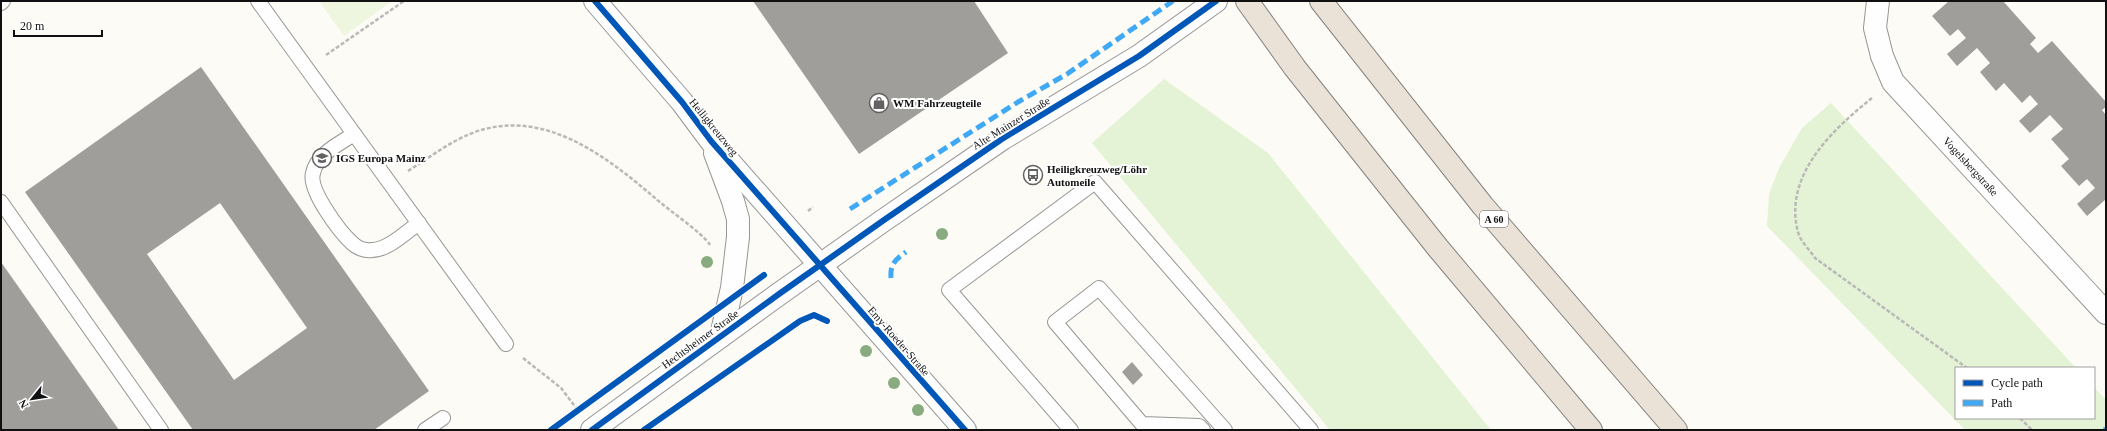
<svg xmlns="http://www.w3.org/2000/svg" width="2107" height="431" font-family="Georgia,serif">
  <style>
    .green { fill: #e4f3d5 }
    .pitch { fill: #eef6df }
    .building { fill: #a09e9b; fill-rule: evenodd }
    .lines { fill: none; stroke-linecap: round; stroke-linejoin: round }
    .service-casing { stroke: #969694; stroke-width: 16 }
    .minor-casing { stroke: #969694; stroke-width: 24 }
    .tertiary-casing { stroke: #969694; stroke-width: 24 }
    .motorway-casing { stroke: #848381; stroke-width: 24 }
    .path { stroke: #b9b9b8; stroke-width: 2.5; stroke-dasharray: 4 2; stroke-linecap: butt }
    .service { stroke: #fffefe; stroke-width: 14 }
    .minor { stroke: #fffefe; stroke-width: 22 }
    .tertiary { stroke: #fffefe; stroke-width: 22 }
    .motorway { stroke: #eae1d7; stroke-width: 22 }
    .quiet { stroke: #3fa9f5; stroke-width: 5; stroke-dasharray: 10 5; stroke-linecap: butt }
    .cycleway-casing { stroke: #fff; stroke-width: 8 }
    .cycleway { stroke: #0057b8; stroke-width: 6 }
    .tree { fill: #88ac7f }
    .labels { text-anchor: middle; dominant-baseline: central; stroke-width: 4; stroke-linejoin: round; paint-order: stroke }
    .shield { fill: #fff; stroke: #585858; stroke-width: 1 }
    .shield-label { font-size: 10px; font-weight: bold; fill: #101010 }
    .poi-label { font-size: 11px; font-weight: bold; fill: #101010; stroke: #fff; text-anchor: start }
    .street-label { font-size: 11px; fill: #101010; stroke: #fff }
  </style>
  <rect width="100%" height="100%" fill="#fcfbf6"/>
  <g class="green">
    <polygon points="1164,79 1268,153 1491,430 1330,430 1092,143"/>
    <polygon points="1831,103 2076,368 1956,368 1956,418 2094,418 2094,387 2106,400 2106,430 1965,430 1767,226 1769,194 1779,168 1802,128"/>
  </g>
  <polygon class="pitch" points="319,1 392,1 344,36"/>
  <g class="building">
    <polygon points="753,1 974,1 1008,53 859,154"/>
    <polygon points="1949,1 2003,1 2036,38 2030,44 2038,53 2052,41 2106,102 2106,107 2102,110 2106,115 2106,199 2087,216 2077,204 2095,188 2087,179 2079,186 2061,166 2069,159 2051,139 2063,129 2050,115 2030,133 2019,121 2038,104 2030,95 2022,103 2004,83 1996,91 1980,72 1990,63 1977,48 1957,66 1947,54 1966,38 1958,29 1950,36 1932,16"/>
    <path d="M201,67L429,391L374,430H193L25,192ZM220,203L307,328L234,380L147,254Z"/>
    <polygon points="1,262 119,430 1,430"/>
    <polygon points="1132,362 1143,375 1133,385 1122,372"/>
  </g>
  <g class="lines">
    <g class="service-casing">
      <g id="service">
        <polyline points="258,1 506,344"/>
        <polyline points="1,3 3,1"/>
        <path d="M354,134C339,144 317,154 313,173C308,190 340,232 352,243C357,248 365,251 372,250C388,250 406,232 419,223"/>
        <polyline points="1,202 161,430"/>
        <polyline points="425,430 443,418"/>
        <polyline points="1071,430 949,290 1095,182 1311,430"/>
        <polyline points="1203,430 1199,426 1142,424 1055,322 1099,288 1225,430"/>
      </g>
    </g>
    <g class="minor-casing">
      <g id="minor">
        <path id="s1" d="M1878,1L1875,28L1882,56L1893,82L2106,313"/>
      </g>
    </g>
    <g class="tertiary-casing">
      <g id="tertiary">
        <polyline points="595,1 682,102 711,141 965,430"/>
        <polyline points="715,153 733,201 738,219 738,237 732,288 721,336"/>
        <polyline points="592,430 779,294 884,220 1002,139 1139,56 1216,1"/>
      </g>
    </g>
    <g class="motorway-casing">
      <g id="motorway">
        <polyline points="1247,1 1295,68 1438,248 1591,430"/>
        <polyline points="1321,1 1483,206 1676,430"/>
      </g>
    </g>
    <g class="path">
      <polyline points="326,55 404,1"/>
      <path d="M1872,98C1832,130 1783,176 1798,232C1800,241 1810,250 1815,258L1967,368"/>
      <path d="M408,171C424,161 440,149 457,140C532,100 599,150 655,198C667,209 704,234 710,245"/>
      <polyline points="808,211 813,207"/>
      <polyline points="523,358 561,388 577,409"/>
      <polyline points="2020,418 2032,430"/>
    </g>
    <use href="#service" class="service"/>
    <use href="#minor" class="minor"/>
    <use href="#tertiary" class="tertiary"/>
    <use href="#motorway" class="motorway"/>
    <g class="quiet">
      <polyline points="850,209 1018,102 1067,74 1173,1"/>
      <path d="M891,278C890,264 895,260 906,252"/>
      <polyline points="2104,430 2106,429"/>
    </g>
    <g class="cycleway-casing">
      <g id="cycleway">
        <polyline points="595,1 682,102 711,141 965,430"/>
        <polyline points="551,430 764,275"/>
        <polyline points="592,430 779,294 884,220 1002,139 1139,56 1216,1"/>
        <polyline points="644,430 800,321 814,315 827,321"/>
      </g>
    </g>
    <use href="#cycleway" class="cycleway"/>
  </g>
  <g class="tree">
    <circle cx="942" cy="234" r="6"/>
    <circle cx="707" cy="262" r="6"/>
    <circle cx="866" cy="351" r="6"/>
    <circle cx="894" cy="383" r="6"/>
    <circle cx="918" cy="410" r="6"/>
  </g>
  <defs>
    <g id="shop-ring" transform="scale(1)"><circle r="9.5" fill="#fff" stroke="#636260" stroke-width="1.5"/><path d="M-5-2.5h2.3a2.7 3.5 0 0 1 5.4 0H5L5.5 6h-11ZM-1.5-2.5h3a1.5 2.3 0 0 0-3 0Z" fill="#636260"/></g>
    <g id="school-ring" transform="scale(1)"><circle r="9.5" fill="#fff" stroke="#636260" stroke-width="1.5"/><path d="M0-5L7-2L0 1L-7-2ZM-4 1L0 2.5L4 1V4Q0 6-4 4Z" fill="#636260"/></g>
    <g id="bus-ring" transform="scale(1)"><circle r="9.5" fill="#fff" stroke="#636260" stroke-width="1.5"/><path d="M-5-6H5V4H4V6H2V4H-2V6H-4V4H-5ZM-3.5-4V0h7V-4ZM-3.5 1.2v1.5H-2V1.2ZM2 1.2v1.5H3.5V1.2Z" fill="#636260"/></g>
  </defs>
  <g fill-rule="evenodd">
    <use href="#shop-ring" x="879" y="103"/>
    <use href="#school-ring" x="322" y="158"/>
    <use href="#bus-ring" x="1033" y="175"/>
  </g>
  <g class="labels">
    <rect class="shield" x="1480" y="211" width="28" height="16" rx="3"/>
    <g class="shield-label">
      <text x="1494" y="219">A 60</text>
    </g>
    <g class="poi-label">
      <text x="893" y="103">WM Fahrzeugteile</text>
      <text x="336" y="158">IGS Europa Mainz</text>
      <text x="1047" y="169">Heiligkreuzweg/Löhr<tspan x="1047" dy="13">Automeile</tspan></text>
    </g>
    <g class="street-label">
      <text transform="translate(1011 123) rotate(-32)">Alte Mainzer Straße</text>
      <text transform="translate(714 127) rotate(51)">Heiligkreuzweg</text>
      <text stroke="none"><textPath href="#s1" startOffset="199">Vogelsbergstraße</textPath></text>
      <text transform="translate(700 339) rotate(-36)">Hechtsheimer Straße</text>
      <text transform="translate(899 341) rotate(49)">Emy-Roeder-Straße</text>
    </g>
  </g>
  <rect width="2107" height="431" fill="none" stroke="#101010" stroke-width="4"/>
  <rect x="1955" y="367" width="140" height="52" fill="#ffffff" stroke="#9f9f9f"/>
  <rect x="1963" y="380" width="20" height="6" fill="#0057b8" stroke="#9f9f9f"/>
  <text x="1991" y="387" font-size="12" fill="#101010">Cycle path</text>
  <rect x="1963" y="400" width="20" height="6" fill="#3fa9f5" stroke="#9f9f9f"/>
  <text x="1991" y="407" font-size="12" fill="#101010">Path</text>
  <g transform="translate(32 399) rotate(240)" stroke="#ffffff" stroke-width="3" paint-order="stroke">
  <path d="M0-3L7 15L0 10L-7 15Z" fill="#101010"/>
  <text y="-6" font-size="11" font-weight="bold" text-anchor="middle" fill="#101010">N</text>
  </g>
  <path d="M14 30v6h88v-6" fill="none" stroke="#101010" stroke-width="2"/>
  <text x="20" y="30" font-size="12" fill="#101010" stroke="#ffffff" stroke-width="3" paint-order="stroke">20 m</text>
</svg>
